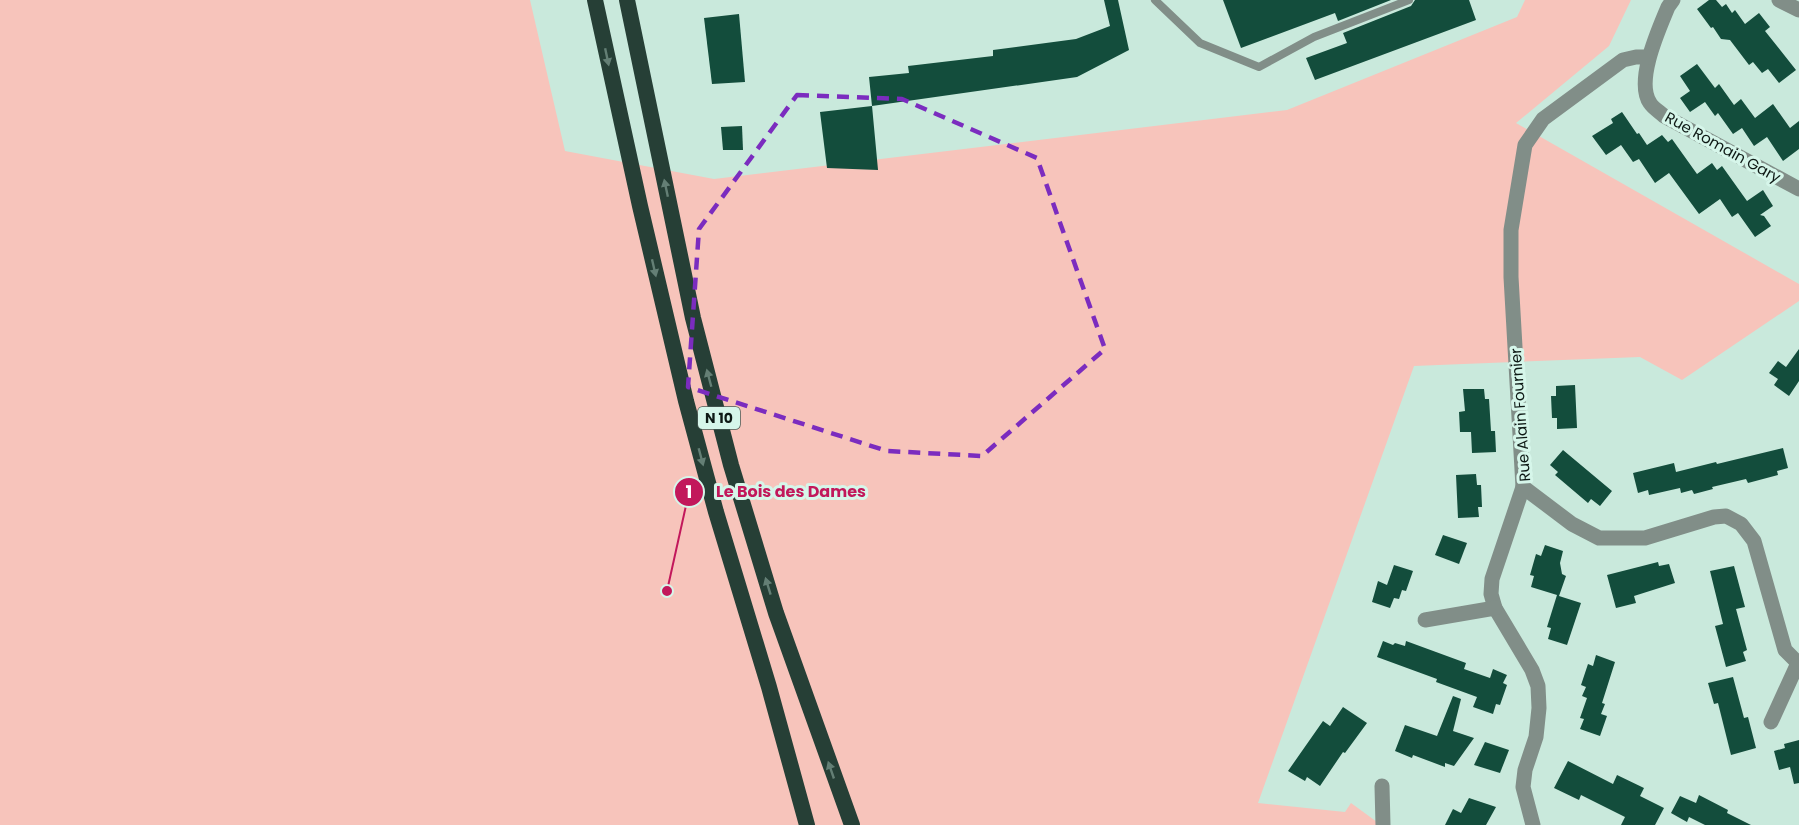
<svg xmlns="http://www.w3.org/2000/svg" width="1799" height="825" font-family="Poppins,sans-serif">
  <style>
    .green { fill: #f7c4bb }
    .building { fill: #134d3c }
    .lines { fill: none; stroke-linecap: round; stroke-linejoin: round }
    .service { stroke: #818e88; stroke-width: 8 }
    .minor { stroke: #818e88; stroke-width: 15 }
    .trunk { stroke: #263f36; stroke-width: 16 }
    .oneway { fill: #647f75 }
    .marked { fill: none; stroke: #7b2cbf; stroke-width: 4.5; stroke-dasharray: 12 8; stroke-linejoin: round }
    .labels { text-anchor: middle; dominant-baseline: central; stroke-width: 6; stroke-linejoin: round; paint-order: stroke }
    .shield { fill: #d6f6ea; stroke: #4a5b55; stroke-width: 1.5 }
    .shield-label { font-size: 14px; font-weight: bold; fill: #0e1915 }
    .street-label { font-size: 15px; fill: #0e1915; stroke: #d6f6ea }
    .leader { fill: none; stroke: #c2185b; stroke-width: 2 }
    .callout-dot { fill: #c2185b; stroke: #d6f6ea; stroke-width: 2 }
    .mark-label { font-size: 18px; text-anchor: middle; font-weight: bold; fill: #fff }
    .callout-label { font-size: 16px; text-anchor: middle; font-weight: bold; fill: #c2185b; stroke: #d6f6ea; stroke-width: 6; stroke-linejoin: round; paint-order: stroke }
  </style>
  <rect width="100%" height="100%" fill="#c9e9dc"/>
  <polygon class="green" points="0,0 530,0 565,151 714,179 1287,110 1517,17 1525,0 1631,0 1609,46 1516,123 1799,284 1799,301 1682,380 1640,357 1414,366 1258,803 1345,812 1351,803 1377,822 1377,825 0,825"/>
  <g class="building">
    <polygon points="1104,0 1118,0 1129,50 1077,77 872,106 869,77 909,73 908,66 993,56 993,50 1076,39 1110,26"/>
    <polygon points="1223,0 1391,0 1338,21 1335,13 1241,48"/>
    <polygon points="1415,0 1469,0 1476,20 1315,80 1306,58 1347,43 1343,33 1411,6"/>
    <polygon points="1709,0 1716,0 1722,7 1726,4 1732,13 1735,10 1745,24 1759,13 1770,27 1765,31 1796,70 1779,83 1768,69 1762,73 1753,62 1749,65 1730,40 1721,39 1713,27 1711,28 1697,9"/>
    <polygon points="739,14 745,82 712,84 704,18"/>
    <polygon points="1697,64 1715,88 1719,84 1734,105 1741,99 1755,118 1773,104 1790,128 1799,121 1799,149 1783,161 1767,137 1754,146 1742,128 1733,134 1718,113 1715,116 1705,102 1690,112 1680,98 1690,91 1680,76"/>
    <polygon points="872,106 878,170 827,168 820,112"/>
    <polygon points="1622,112 1637,134 1639,133 1647,145 1662,135 1668,142 1672,139 1697,174 1712,163 1717,170 1722,166 1747,201 1763,190 1773,206 1760,215 1764,216 1771,226 1755,237 1738,213 1732,217 1720,199 1699,214 1669,173 1655,183 1639,159 1633,162 1621,145 1606,155 1592,136 1613,123 1611,119"/>
    <polygon points="742,126 743,150 723,150 721,127"/>
    <polygon points="1799,349 1799,381 1789,396 1774,385 1778,379 1769,373 1778,361 1786,367"/>
    <polygon points="1575,385 1577,428 1557,429 1557,418 1552,418 1551,396 1556,396 1556,386"/>
    <polygon points="1463,389 1484,389 1485,399 1489,399 1491,431 1495,431 1496,452 1472,453 1471,432 1460,432 1459,412 1465,411"/>
    <polygon points="1783,448 1788,468 1777,471 1778,475 1748,483 1746,479 1712,487 1713,489 1694,494 1692,490 1681,493 1680,488 1649,495 1648,490 1638,493 1633,473 1674,463 1676,472 1716,462 1717,464"/>
    <polygon points="1563,450 1612,491 1600,506 1591,499 1588,503 1555,475 1558,472 1550,465"/>
    <polygon points="1476,474 1477,485 1481,485 1482,507 1478,507 1479,517 1458,518 1456,475"/>
    <polygon points="1443,535 1467,543 1459,564 1435,555"/>
    <polygon points="1545,545 1563,551 1560,563 1562,574 1566,576 1559,596 1581,603 1567,645 1548,639 1551,628 1547,627 1557,595 1531,587 1534,576 1530,575 1536,554 1541,556"/>
    <polygon points="1658,562 1659,566 1669,564 1675,583 1634,596 1636,603 1616,608 1607,575"/>
    <polygon points="1394,565 1413,571 1406,591 1402,590 1399,599 1394,598 1390,608 1372,602 1378,581 1387,585"/>
    <polygon points="1734,566 1745,607 1736,609 1747,650 1743,652 1746,661 1726,667 1715,626 1723,624 1710,571"/>
    <polygon points="1383,641 1393,645 1395,643 1405,646 1406,641 1466,663 1464,669 1490,678 1493,669 1507,675 1503,683 1507,685 1500,705 1496,704 1493,714 1473,707 1477,697 1436,682 1437,679 1377,657"/>
    <polygon points="1596,655 1615,662 1602,703 1605,704 1601,714 1607,716 1600,736 1580,729 1584,719 1580,718 1587,698 1582,696 1586,687 1581,685 1588,664 1593,666"/>
    <polygon points="1733,677 1744,718 1748,717 1756,748 1731,755 1718,703 1714,704 1708,683"/>
    <polygon points="1453,696 1461,699 1453,731 1474,738 1454,766 1445,763 1445,767 1413,755 1412,758 1395,751 1405,725 1437,736"/>
    <polygon points="1343,707 1367,723 1345,753 1343,752 1320,786 1307,777 1305,781 1288,771 1323,721 1330,726"/>
    <polygon points="1799,740 1799,783 1794,784 1790,767 1779,770 1774,751 1785,748 1784,744"/>
    <polygon points="1485,742 1509,750 1500,773 1474,765"/>
    <polygon points="1568,761 1613,784 1617,775 1644,788 1640,796 1664,808 1655,825 1621,825 1625,817 1581,795 1579,800 1554,788"/>
    <polygon points="1699,795 1728,810 1727,813 1751,825 1705,825 1689,817 1687,822 1671,813 1680,796 1696,803"/>
    <polygon points="1469,798 1496,807 1486,825 1445,825 1453,809 1461,813"/>
  </g>
  <g class="lines">
    <polyline class="service" points="1155,0 1200,43 1259,67 1314,37 1409,0"/>
    <g class="minor">
      <path d="M1673,0L1668,7C1659,29 1635,81 1650,103C1653,108 1660,112 1664,116L1799,189"/>
      <polyline points="1779,0 1799,10"/>
      <polyline points="1648,57 1636,57 1623,60 1543,119 1525,145 1511,230 1511,277 1523,487 1572,524 1599,538 1645,538 1714,517 1726,516 1741,524 1754,541 1785,650 1799,664"/>
      <polyline points="1523,487 1492,579 1491,594 1495,608 1532,670 1538,686 1539,708 1536,737 1525,770 1523,787 1533,825"/>
      <polyline points="1425,620 1495,608"/>
      <polyline points="1771,722 1798,663"/>
      <polyline points="1382,786 1383,825"/>
    </g>
    <g class="trunk">
      <polyline points="595,0 640,206 686,401 716,512 769,687 807,825"/>
      <polyline points="627,0 693,318 731,465 776,613 852,825"/>
    </g>
  </g>
  <defs><path id="oneway-solid" d="M-6-.8H1V-3.2L6.5 0L1 3.2V.8H-6Z" transform="scale(1.5)"/></defs>
  <g class="oneway">
    <use href="#oneway-solid" transform="translate(607 57) rotate(78)"/>
    <use href="#oneway-solid" transform="translate(666 188) rotate(-102)"/>
    <use href="#oneway-solid" transform="translate(654 268) rotate(77)"/>
    <use href="#oneway-solid" transform="translate(709 378) rotate(-105)"/>
    <use href="#oneway-solid" transform="translate(701 457) rotate(75)"/>
    <use href="#oneway-solid" transform="translate(768 586) rotate(-107)"/>
    <use href="#oneway-solid" transform="translate(831 770) rotate(-109)"/>
  </g>
  <path class="marked" d="M797,95L902,99L1037,158L1105,349L982,456L887,451L688,387L699,229Z"/>
  <g class="labels">
    <rect class="shield" x="698" y="407" width="42" height="22" rx="4.5"/>
    <g class="shield-label">
      <text x="719" y="418">N 10</text>
    </g>
    <g class="street-label">
      <text transform="translate(1723 147) rotate(29)">Rue Romain Gary</text>
      <text transform="translate(1520 415) rotate(-94)">Rue Alain Fournier</text>
    </g>
  </g>
  <path class="leader" d="M667 591L689 492"/>
  <g class="callout-dot">
    <circle cx="667" cy="591" r="6"/>
    <circle cx="689" cy="492" r="15"/>
  </g>
  <g class="mark-label">
    <text x="689" y="498">1</text>
  </g>
  <g class="callout-label">
    <text x="791" y="497">Le Bois des Dames</text>
  </g>
</svg>
